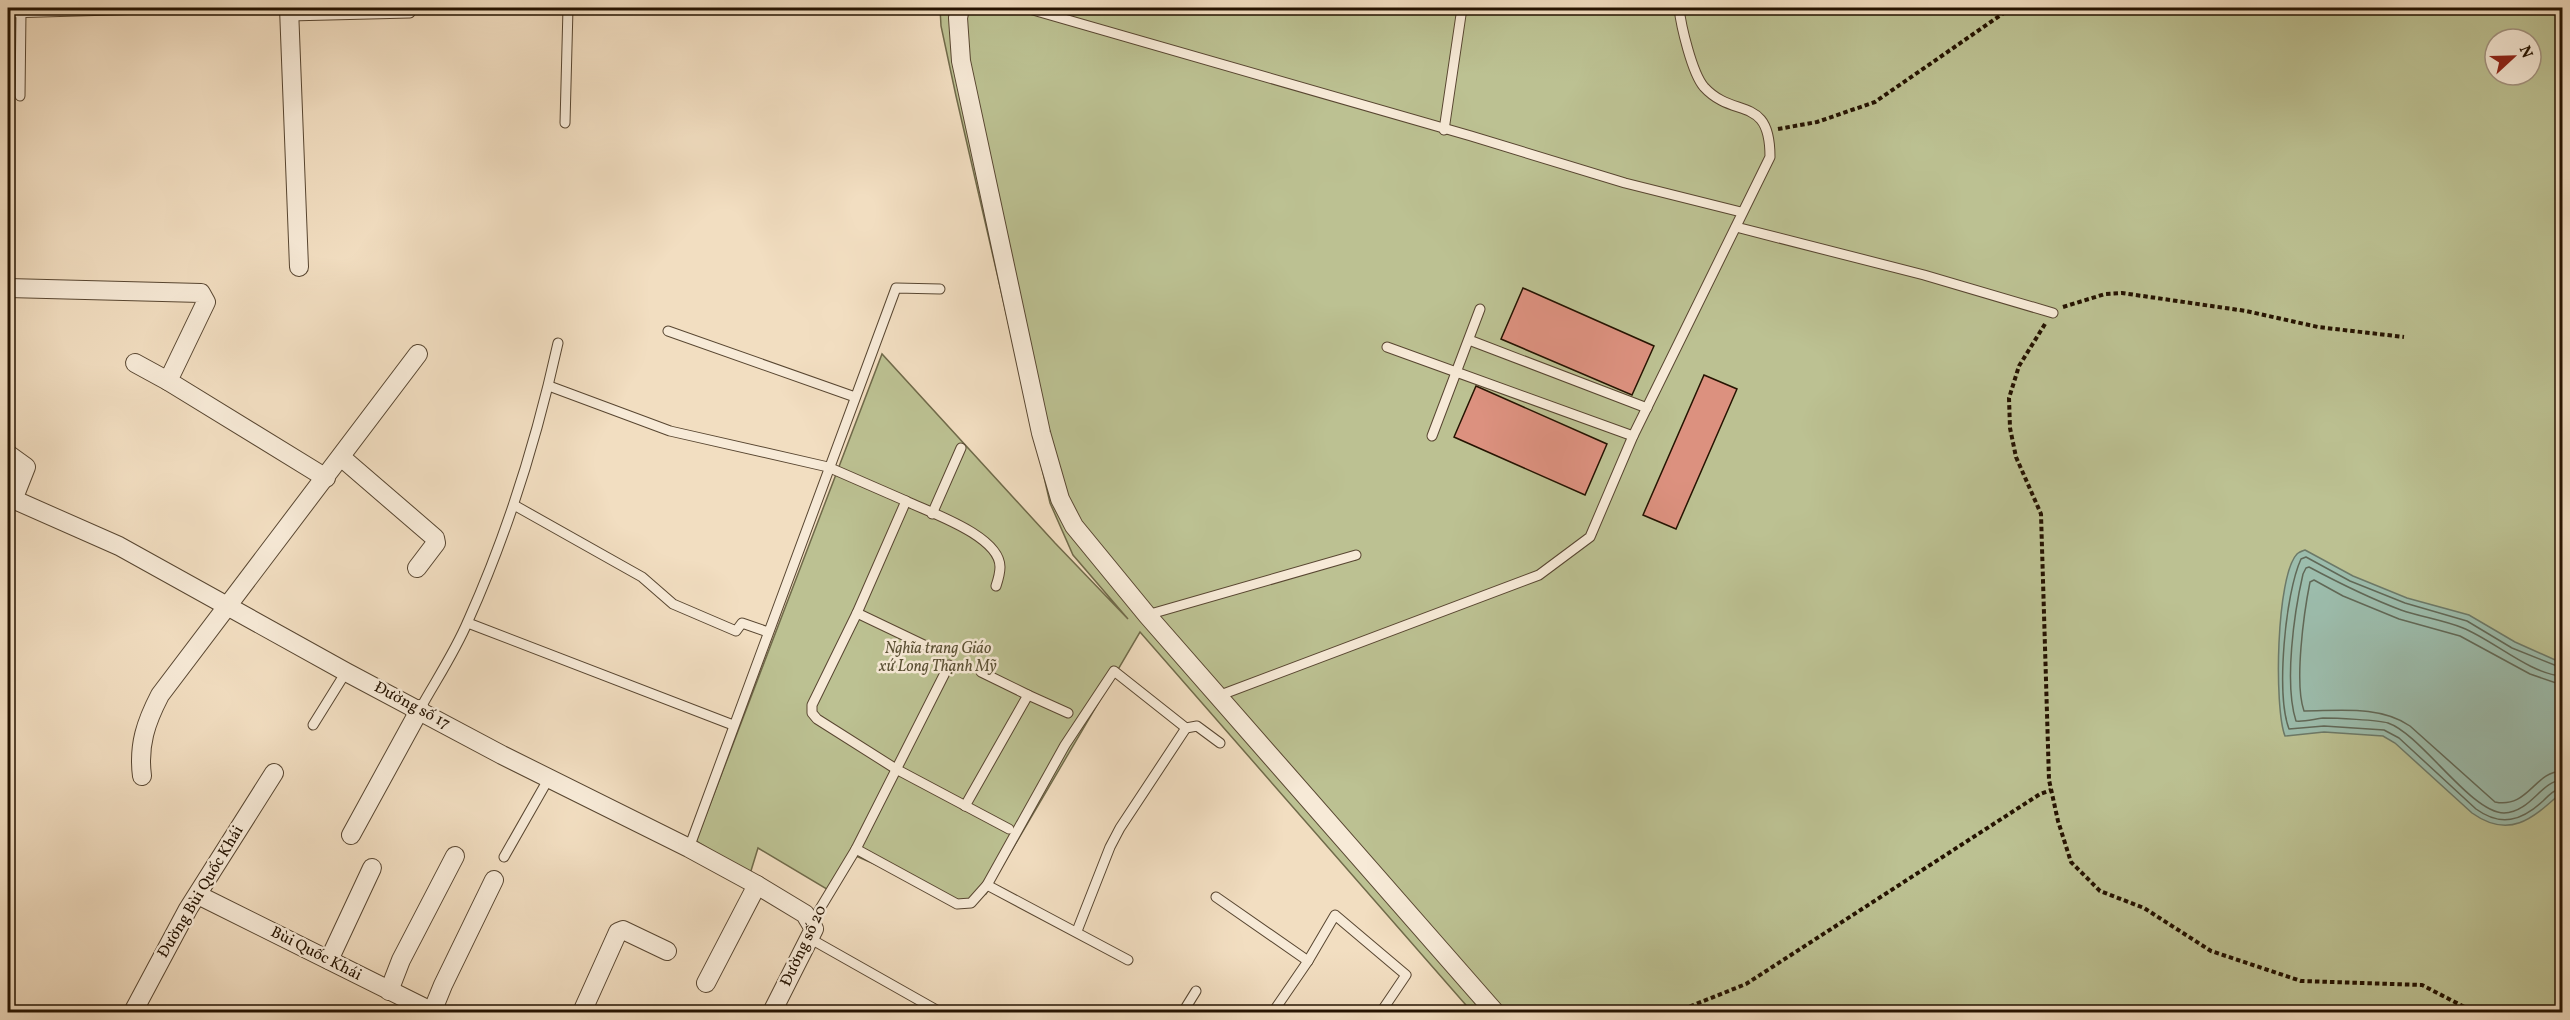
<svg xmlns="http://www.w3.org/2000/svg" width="2570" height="1020" font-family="Vollkorn,serif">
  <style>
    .green { fill: #bcc192; stroke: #706a4a; stroke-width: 1.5; fill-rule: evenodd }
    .water { fill: #9cbdad; stroke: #6c7968; stroke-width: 1.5 }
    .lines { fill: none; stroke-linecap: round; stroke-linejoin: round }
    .shore { stroke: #606857; stroke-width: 1.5 }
    .building { fill: #dc917f; stroke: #251301; stroke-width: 1.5 }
    .lane-casing { stroke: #584631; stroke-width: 11 }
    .street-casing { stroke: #584631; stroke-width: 20 }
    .path { stroke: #251301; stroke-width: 4; stroke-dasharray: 4.5 3; stroke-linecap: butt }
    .lane { stroke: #f7ead7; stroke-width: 9 }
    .street { stroke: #f7ead7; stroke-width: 18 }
    .labels { text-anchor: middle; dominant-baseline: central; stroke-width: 5; stroke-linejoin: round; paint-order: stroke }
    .park-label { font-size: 16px; font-style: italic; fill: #5a5034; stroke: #f7ead7 }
    .street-label { font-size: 16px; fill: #251301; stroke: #f7ead7 }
  </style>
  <rect width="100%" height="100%" fill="#f2dec1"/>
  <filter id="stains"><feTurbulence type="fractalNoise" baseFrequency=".00333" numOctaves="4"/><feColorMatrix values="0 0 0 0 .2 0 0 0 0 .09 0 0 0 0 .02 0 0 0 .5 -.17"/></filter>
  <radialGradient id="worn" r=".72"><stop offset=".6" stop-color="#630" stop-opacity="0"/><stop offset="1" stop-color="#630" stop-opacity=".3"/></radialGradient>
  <path class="green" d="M940,8H2562V1012H1472L1140,632L986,894L967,904L849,853L830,891L758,848L750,874L696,841L882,354L1055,543L1128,619L1073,555L1050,503L956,96L941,26ZM2495,39H2531V75H2495Z"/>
  <path class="water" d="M2305,550L2353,576L2407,598L2469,615L2515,642L2562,663V792C2533,818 2510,840 2472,813L2395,743L2383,736L2324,732L2285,736C2274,708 2276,576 2297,554C2299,552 2302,551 2305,550Z"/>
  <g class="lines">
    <g class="shore">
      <path d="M2562,668L2512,648L2467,621L2405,603L2350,581L2306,557L2301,559C2285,594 2276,694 2289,729L2324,726L2384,730L2399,738L2476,809C2501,827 2521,821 2543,801C2549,795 2555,789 2562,788"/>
      <path d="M2562,676C2530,674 2493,640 2463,628C2443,620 2421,617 2401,610C2369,598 2339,583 2309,567L2306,568L2303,574C2294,613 2284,684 2296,721C2304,722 2314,719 2323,718C2334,718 2379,720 2388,723C2421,734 2471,813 2504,813C2531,812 2541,781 2562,780"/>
      <path d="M2562,685L2530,674L2460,636L2399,619L2343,596L2314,580L2310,582C2304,612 2294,683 2304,711C2338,711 2380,705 2410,726L2495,802C2528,809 2534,772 2562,771"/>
    </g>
  </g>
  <g class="building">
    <polygon points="1523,288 1654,346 1632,395 1501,339"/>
    <polygon points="1704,375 1737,389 1676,529 1643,515"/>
    <polygon points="1476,386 1607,444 1585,495 1454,437"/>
  </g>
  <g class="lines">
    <g class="lane-casing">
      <g id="lane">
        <polyline points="1026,8 1471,136 1625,183 1741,212"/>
        <polyline points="8,13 181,8"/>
        <polyline points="289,16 410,13"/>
        <polyline points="20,96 21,12"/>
        <polyline points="565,123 568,8"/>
        <polyline points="1444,130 1462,8"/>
        <polyline points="1736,227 1924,275 2053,313"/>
        <polyline points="668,331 855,397"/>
        <polyline points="1469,340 1647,408"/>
        <polyline points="1387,347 1633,436"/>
        <polyline points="549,386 670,431 828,467 906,501 857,613 812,705 812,713 817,719 896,769 1009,829"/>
        <polyline points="1432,436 1480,309"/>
        <path d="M906,501C931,513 1000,536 1000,567C1000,573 998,580 996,586"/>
        <polyline points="514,505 642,577 673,604 736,631 742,623 768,632"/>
        <polyline points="932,514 961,448"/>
        <polyline points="857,613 924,645"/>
        <polyline points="1147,615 1356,555"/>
        <polyline points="468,623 733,725"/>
        <polyline points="981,672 1028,695"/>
        <path d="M1218,696L1539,575L1590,537L1633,436L1770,157C1770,94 1734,120 1704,87C1692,73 1681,26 1679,8"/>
        <path d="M420,709C436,680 455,652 468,621C508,532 537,438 558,343"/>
        <polyline points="313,725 346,672"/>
        <polyline points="965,806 1028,695 1068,713"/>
        <polyline points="689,848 896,288 940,289"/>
        <polyline points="856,849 957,904 971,903 987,885 1065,745 1114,671 1186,728 1197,726 1220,743"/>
        <polyline points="504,857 549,778"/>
        <polyline points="987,885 1128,960"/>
        <polyline points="1216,897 1308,961"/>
        <polyline points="812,922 856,849 949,665"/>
        <polyline points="1077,931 1110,847 1120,828 1186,728"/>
        <polyline points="809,938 940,1012"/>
        <polyline points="1183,1012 1196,991"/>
        <polyline points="1273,1012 1308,961 1335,915 1406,975 1381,1012"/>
      </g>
    </g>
    <g class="street-casing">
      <g id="street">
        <polyline points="289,8 299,267"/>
        <polyline points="960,8 958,18 961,61 1041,433 1060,499 1074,526 1147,615 1495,1012"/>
        <polyline points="8,288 201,293 206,302 168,381 326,478"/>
        <polyline points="135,363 168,381"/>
        <polyline points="8,454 26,467 13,500"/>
        <polyline points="341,457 435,538 436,543 417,568"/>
        <polyline points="8,497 119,546 346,672 502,755 689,848 757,885 805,914 814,929 772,1012"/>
        <path d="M142,776C138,745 146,722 160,695L418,354"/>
        <polyline points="351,835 420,709"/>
        <polyline points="198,895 433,1012"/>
        <polyline points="329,960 372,868"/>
        <polyline points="706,983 757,885"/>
        <polyline points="389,991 401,960 455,856"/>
        <polyline points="133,1012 188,909 274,773"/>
        <polyline points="432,1012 443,985 494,880"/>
        <polyline points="582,1012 618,932 623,930 667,951"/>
      </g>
    </g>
    <g class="path">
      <polyline points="1778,129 1817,122 1875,102 2011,8"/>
      <polyline points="2063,307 2105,294 2122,293 2246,311 2318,327 2404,337"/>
      <polyline points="2045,324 2019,366 2009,398 2010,428 2016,457 2041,514 2049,780 2058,821 2071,862 2100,891 2144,908 2211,951 2301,981 2422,985 2474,1012"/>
      <polyline points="1676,1012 1746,984 2040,794 2051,790"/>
    </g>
    <use href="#lane" class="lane"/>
    <use href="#street" class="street"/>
  </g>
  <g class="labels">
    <g class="park-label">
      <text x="938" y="649">Nghĩa trang Giáo<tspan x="938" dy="18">xứ Long Thạnh Mỹ</tspan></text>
    </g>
    <g class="street-label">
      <text transform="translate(412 706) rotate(28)">Đường số 17</text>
      <text transform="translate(201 892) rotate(-59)">Đường Bùi Quốc Khái</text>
      <text transform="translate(804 946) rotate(-65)">Đường số 20</text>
      <text transform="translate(316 954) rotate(27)">Bùi Quốc Khái</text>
    </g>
  </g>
  <rect width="2570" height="1020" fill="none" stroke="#f2dec1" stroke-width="30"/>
  <rect x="9" y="9" width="2552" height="1002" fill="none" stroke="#251301" stroke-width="3"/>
  <rect x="15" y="15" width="2540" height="990" fill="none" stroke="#251301" stroke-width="1.5"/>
  <g transform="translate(2513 57) rotate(68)"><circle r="28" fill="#f7ead7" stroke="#a39481" stroke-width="1.5"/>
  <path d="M0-4.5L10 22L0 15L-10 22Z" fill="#8f2418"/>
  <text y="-9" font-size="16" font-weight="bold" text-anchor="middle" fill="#251301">N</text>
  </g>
  <rect width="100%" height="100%" filter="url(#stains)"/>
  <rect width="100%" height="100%" fill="url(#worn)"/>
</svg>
